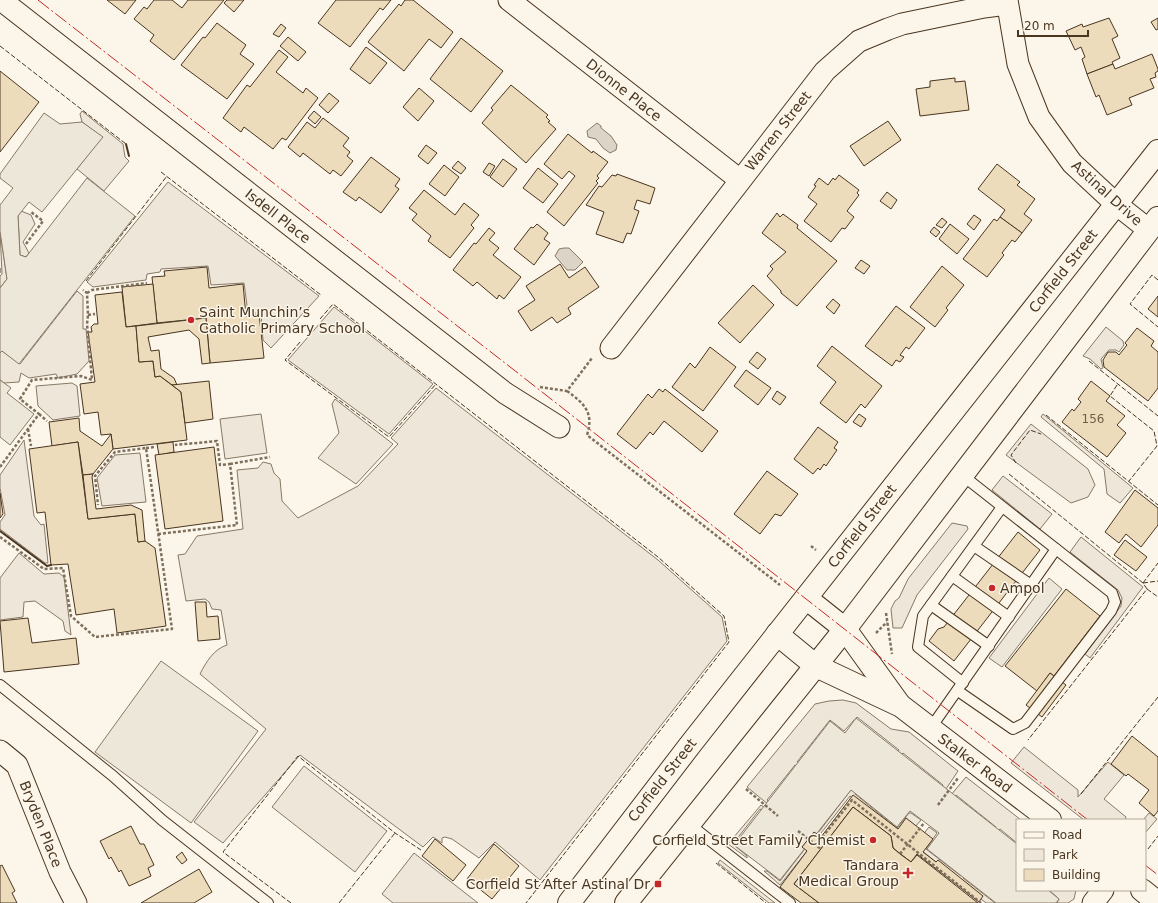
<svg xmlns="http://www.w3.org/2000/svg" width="1158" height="903" font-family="'DejaVu Sans',sans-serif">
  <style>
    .green { fill: #ede6d9; stroke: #887966 }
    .parking { fill: #ede7d9; stroke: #887966 }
    .water { fill: #dcd4c6; stroke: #887966 }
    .building { fill: #ecdcbc; stroke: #4a3520 }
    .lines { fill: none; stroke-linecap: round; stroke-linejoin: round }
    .service-casing { stroke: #4a3520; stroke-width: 12 }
    .minor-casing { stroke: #4a3520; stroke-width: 23 }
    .secondary-casing { stroke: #4a3520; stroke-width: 24 }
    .primary-casing { stroke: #4a3520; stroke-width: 24 }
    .path { stroke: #7f6f5c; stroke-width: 2.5; stroke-dasharray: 3 2; stroke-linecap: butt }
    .service { stroke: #fbf6e9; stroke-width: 10 }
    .minor { stroke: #fbf6e9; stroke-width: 21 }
    .secondary { stroke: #fbf6e9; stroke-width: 22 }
    .primary { stroke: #fbf6e9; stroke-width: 22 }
    .fence { stroke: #4a3520; stroke-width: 1; stroke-dasharray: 5 2; stroke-linecap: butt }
    .wall { stroke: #4a3520; stroke-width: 2 }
    .power { stroke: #c62828; stroke-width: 1; stroke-dasharray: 14 3 2 3; stroke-linecap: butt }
    .poi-dot { fill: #c62828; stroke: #fbf6e9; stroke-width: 1.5 }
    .labels { text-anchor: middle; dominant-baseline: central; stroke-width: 3; stroke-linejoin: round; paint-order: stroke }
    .number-label { font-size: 12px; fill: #725f47 }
    .street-label { font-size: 14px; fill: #4a3520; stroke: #fbf6e9 }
    .poi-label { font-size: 14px; fill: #4a3520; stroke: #fbf6e9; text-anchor: end }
  </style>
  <rect width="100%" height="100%" fill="#fbf6e9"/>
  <g class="green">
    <polygon points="82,111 123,144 125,157 129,161 104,191 77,169 102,137 82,122 80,114"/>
    <polygon points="168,182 319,296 271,348 263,340 261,313 248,313 244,283 211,285 208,266 161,269 160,272 147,274 146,280 93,287 87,282"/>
    <polygon points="21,211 31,215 35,224 23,242 29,253 26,257 20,255 18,216"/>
    <polygon points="0,231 7,279 0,288 0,276 2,274"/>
    <polygon points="77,291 83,296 83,329 86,329 89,361 77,374 58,378 56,374 29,378 21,373 19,382 4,383 0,380 0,353 2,351 20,364"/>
    <polygon points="1106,327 1123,341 1124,345 1119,352 1116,350 1109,350 1101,359 1103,368 1101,369 1090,359 1083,356"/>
    <polygon points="72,383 77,386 80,416 53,420 38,406 36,386"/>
    <path d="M436,388L658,560L722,617L727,641L540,880L495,842L479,858L452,839L445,837L442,838V843L433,837L423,847L300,755L223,843L194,822L266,729L200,674C206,662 214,649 227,645L221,610L212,609L209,602L205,599L186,601L178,555L185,554L197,536L243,529L237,470L258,468L263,462L271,464L274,473L280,479L282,501L298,518L358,486L398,444L391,438Z"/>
    <polygon points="335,399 393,444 356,484 318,458 339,433 332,404"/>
    <polygon points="261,414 267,453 225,459 220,419"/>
    <polygon points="1043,414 1133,488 1120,503 1107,494 1104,469 1041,417"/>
    <polygon points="1031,424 1088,469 1095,485 1088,497 1071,503 1006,455"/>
    <polygon points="24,440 34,516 41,525 44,524 48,563 45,563 0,529 0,522 5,515 0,488 0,475"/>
    <polygon points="140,453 146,502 102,506 97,478 115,455"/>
    <polygon points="1003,476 1052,514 1040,529 992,490"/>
    <polygon points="952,523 967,526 968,529 917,595 902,628 893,628 891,609 895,601 899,598 908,579"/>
    <polygon points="1081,537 1143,587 1090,658 1085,654 1121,606 1122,598 1118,590 1070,552"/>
    <polygon points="19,553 44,574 59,573 64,577 71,635 65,631 63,621 35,601 24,602 23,617 0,620 0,578"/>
    <polygon points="843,700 856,703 891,729 909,732 958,771 936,804 933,802 943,785 903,753 889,767 888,767 899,750 857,717 844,731 830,720 797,762 811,775 795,765 767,800 782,812 780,814 747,787 815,704 829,701"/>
    <polygon points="1024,747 1078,790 1078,797 1108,762 1124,775 1104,799 1126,817 1125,820 1084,820 1011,763"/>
    <polygon points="304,766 387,831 355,872 272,807"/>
    <polygon points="966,777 1021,820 1017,820 1017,843 1000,829 987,843 985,843 996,827 956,795 943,809 940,808"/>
    <polygon points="860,778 865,779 855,794 897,828 909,813 911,813 921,820 909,834 903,838 850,796 814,842 803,822 818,833"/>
    <polygon points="761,805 776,817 776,820 760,809 733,844 747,856 747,858 728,844"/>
    <polygon points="1149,813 1157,819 1145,833 1145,820 1143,820"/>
    <polygon points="929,827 937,833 926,849 961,876 972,862 963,878 995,903 986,903 915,845"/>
    <polygon points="791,838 811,846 780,885 764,871 767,871 780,881 804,850"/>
    <polygon points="414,853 478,903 393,903 382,894"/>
    <polygon points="720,860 775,903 769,903 718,863"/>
    <polygon points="1049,890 1076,890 1074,899 1068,903 1057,903 1059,899"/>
  </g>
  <g class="parking">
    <polygon points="44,113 60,124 82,122 103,137 42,212 29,202 18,216 20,255 26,257 87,178 135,216 19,364 2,351 0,353 0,288 7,279 0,231 0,205 13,188 0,178 0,174"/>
    <polygon points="334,307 433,384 389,434 288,360"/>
    <polygon points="0,380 11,388 7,393 34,414 10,445 0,437"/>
    <polygon points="1049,578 1062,589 1002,667 989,658"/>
    <polygon points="161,661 258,731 191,823 95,752"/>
    <polygon points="856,718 1017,844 1017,890 1048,890 1059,899 1056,903 996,903 927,849 939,833 910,811 897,827 851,790 780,880 734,845 830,721 845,733"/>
  </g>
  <g class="water">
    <polygon points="597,123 601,126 601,128 611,136 617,145 616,150 610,153 603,148 596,139 588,137 587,131"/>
    <polygon points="564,248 569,248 583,262 575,270 567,270 555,256 559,249"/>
  </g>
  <g class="building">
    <polygon points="107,0 136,0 125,14"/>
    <polygon points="154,0 172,0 182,8 188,0 224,0 174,60 150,41 154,35 134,19 144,7 147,9"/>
    <polygon points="227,0 244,0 234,12 224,3"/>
    <polygon points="336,0 391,0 383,10 380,8 350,47 318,23"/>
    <polygon points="405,0 413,0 453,32 441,48 429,39 404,71 368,42 399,4 401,6"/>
    <polygon points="1109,18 1118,36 1112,39 1120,58 1112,62 1113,64 1087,74 1082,59 1085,57 1081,47 1075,50 1066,31 1082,24 1083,27"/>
    <polygon points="1158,18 1158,29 1156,30 1151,22"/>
    <polygon points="217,23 246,45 240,54 254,64 227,99 181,65 203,37 205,38"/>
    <polygon points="281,24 286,28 279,37 273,34"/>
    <polygon points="288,37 306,52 298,61 280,46"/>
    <polygon points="461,38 503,71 471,112 430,79"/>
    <polygon points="366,47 387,63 370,84 350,69"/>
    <polygon points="279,50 288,57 276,72 303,93 306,88 318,98 286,140 282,138 273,149 244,127 241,132 223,118 247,85 250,87"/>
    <polygon points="1152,54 1158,69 1158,71 1155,73 1156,77 1150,79 1154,88 1129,98 1132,105 1107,115 1099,95 1096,97 1087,74 1113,64 1115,69"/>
    <polygon points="0,71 39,102 0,152"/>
    <polygon points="955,78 955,82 965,81 969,110 920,116 916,89 930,87 930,81"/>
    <polygon points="511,85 548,115 546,117 550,121 548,122 556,129 526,163 482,123 493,110 491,108"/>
    <polygon points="419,88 434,101 418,121 403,107"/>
    <polygon points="329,93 339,101 328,113 319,105"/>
    <polygon points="314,111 321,117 315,124 308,118"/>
    <polygon points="323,118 349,138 343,146 350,152 347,156 353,161 341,176 333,170 330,174 303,153 300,157 288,147 307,122 315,128"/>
    <polygon points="888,121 901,140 864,166 850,146"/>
    <polygon points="568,134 592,153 593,151 608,162 597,176 599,178 596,181 598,183 564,226 547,212 575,176 569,171 562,179 544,164"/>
    <polygon points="426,145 437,153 428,164 418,156"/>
    <polygon points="371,157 400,179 395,186 399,189 381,213 359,197 356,201 343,192"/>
    <polygon points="503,159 517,169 503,187 490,177"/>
    <polygon points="458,161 466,168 461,174 452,168"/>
    <polygon points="489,163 495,166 489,176 483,172"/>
    <polygon points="997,164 1020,182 1017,185 1035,199 1024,214 1032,220 1022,233 1000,217 1005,210 978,189"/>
    <polygon points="444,165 459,177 445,196 429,184"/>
    <polygon points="538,168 558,184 543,203 523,188"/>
    <polygon points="617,174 655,188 650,204 637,200 634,209 639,211 631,234 627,233 623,243 596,234 604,212 586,205 599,186 602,187 612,175 616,176"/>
    <polygon points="839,175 859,190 857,193 859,195 847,211 854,217 845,229 842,228 831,242 804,221 817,204 808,197 816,186 814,185 819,178 828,185 833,178 835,180"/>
    <polygon points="424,190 455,215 464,203 479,215 471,225 474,228 450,258 428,241 431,236 412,220 417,214 409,208"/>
    <polygon points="887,192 897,200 891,209 880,201"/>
    <polygon points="777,213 780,217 783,214 798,225 797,228 837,261 797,306 781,293 781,291 767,276 773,269 770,266 786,252 762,233"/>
    <polygon points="974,215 981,220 974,230 967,224"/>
    <polygon points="1000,217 1022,233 1015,242 1012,240 1002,253 1004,255 987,277 963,259 994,219 997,221"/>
    <polygon points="942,218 947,222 942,228 936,225"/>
    <polygon points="537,224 548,233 544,239 550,243 534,265 514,249 531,227 533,228"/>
    <polygon points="950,224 969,239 957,254 939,239"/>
    <polygon points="934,227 940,232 936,237 930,232"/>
    <polygon points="489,228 495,233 489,240 499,248 493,255 521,277 504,299 499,295 497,299 477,282 473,286 453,270 474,243 476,244"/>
    <polygon points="861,260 870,266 864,274 855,268"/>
    <polygon points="560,264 569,278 585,267 599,287 568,308 571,314 557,323 552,317 531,331 518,311 535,300 526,286"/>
    <polygon points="942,266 964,285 946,308 948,310 935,327 910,307"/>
    <polygon points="207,267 209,288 243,284 246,316 259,314 264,358 210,363 206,318 157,323 152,277 165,276 164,271"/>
    <polygon points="153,284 157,323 126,327 122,287"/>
    <polygon points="753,285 774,305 740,343 718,323"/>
    <polygon points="122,292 126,327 136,326 139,362 153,361 155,377 160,376 181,392 187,440 113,449 111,434 101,435 98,412 84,414 80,384 95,382 88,332 92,332 91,327 94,324 98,324 95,295"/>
    <polygon points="1158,296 1158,317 1148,309"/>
    <polygon points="833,299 840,305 834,314 826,307"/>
    <polygon points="896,306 925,328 909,349 906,347 900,355 904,357 900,362 896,360 892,366 865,346"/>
    <polygon points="206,318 210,363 202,364 199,339 189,330 148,337 151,351 159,350 161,369 174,378 177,385 172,385 160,376 155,377 153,361 139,362 136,326"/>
    <polygon points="1137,328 1154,341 1151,346 1158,352 1158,388 1148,401 1104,367 1103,360 1108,352 1116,352 1119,355 1127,345 1125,343"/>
    <polygon points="832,346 882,386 865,408 861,404 846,423 820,403 836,382 817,366"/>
    <polygon points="710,347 736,367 703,411 672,387 690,363 695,368"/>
    <polygon points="757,352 766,359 758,369 749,362"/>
    <polygon points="746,370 771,388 758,405 734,386"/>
    <polygon points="209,381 213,419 185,423 181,392 172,385"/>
    <polygon points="1091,381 1110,396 1106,401 1125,416 1117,425 1126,433 1107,457 1062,422 1072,409 1074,411 1081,402 1078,399"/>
    <polygon points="659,389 663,392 665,389 718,431 702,452 664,421 653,435 650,432 636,449 617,434 648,394 652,398"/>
    <polygon points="777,391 786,397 780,405 772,399"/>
    <polygon points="859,414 866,419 861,427 853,422"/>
    <polygon points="79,418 80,431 102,446 111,434 113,449 93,474 83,475 78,442 52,446 49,422"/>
    <polygon points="818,427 838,442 834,448 837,450 826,466 824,464 820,470 818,468 813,474 794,459"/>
    <polygon points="78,442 88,519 135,514 138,542 145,541 155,548 166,626 117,633 114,609 76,615 68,564 51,565 45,512 37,513 29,449"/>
    <polygon points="173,442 174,452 159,455 157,444"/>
    <polygon points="214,447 223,521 165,529 155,455"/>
    <polygon points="767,471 798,494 781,516 775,514 760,534 734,514"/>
    <polygon points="93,474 92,477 96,509 131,505 142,510 145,541 138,542 135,514 88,519 83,475"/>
    <polygon points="1135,490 1158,508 1158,525 1141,547 1126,534 1119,543 1105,532"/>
    <polygon points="0,493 3,514 0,518"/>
    <polygon points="1018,532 1040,550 954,661 929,641 938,629 944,627"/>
    <polygon points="1125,540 1147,557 1136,571 1114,555"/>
    <polygon points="1066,589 1100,616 1054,676 1050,673 1037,691 1005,666"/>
    <polygon points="195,602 206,602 207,617 218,616 220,639 198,641"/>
    <polygon points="28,618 32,643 76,638 79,664 4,672 0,621"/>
    <polygon points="1050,673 1066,685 1042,717 1026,705"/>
    <polygon points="1132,736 1158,757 1158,811 1154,816 1139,803 1149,790 1128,774 1126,776 1111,764"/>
    <polygon points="853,795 898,829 906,818 933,839 923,852 936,862 938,860 983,896 979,902 917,854 911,862 893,848 891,836 853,807 794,884 819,903 801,903 780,887 807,851 802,847 814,832 821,837"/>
    <polygon points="853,807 891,836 893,848 900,854 911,862 917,855 978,903 819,903 794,884"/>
    <polygon points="131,826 140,844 144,844 154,865 148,868 151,876 129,886 121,870 119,872 111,857 109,859 100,841"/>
    <polygon points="435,839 466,865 453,881 422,856"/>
    <polygon points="494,844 519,866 492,899 467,879"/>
    <polygon points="182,852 187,860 182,864 176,857"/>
    <polygon points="2,865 15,891 12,893 17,903 0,903 0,866"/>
    <polygon points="199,869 212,892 194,903 141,903"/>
  </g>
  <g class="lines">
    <g class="service-casing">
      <g id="service">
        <polyline points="974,546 1031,585"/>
        <polyline points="952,576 1009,617"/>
        <polyline points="931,605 989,646"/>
        <polyline points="963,683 918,647 923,616 1002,507"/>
        <polyline points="0,685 113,776 162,820 268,903"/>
        <polyline points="958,691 1013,729 1025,723 1111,611 1115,602 1112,593 1056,549"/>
        <polyline points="930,729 1056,549 962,475"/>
        <polyline points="689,824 790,903"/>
      </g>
    </g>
    <g class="minor-casing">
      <g id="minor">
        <polyline points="1,0 505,393 559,427"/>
        <polyline points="509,0 740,180"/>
        <polyline points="1007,0 1018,64 1039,117 1072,163 1116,204 1149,230"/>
        <polyline points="611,348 825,71 859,41 888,29 902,24 984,7 1007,4"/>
        <polyline points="0,751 17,765 60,872 76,903"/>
        <polyline points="1093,903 1103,890"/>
      </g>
    </g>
    <g class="secondary-casing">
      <g id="secondary">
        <polyline points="806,598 845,629 899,704"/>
        <polyline points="777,634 816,666 901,706 1050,820"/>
        <polyline points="1142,890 1158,903"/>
      </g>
    </g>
    <g class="primary-casing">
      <g id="primary">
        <polyline points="569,903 690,745 1158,151"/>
        <polyline points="626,903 845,629 1158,218"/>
      </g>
    </g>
    <g class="path">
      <polyline points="26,244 43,221 31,212"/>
      <polyline points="87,293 92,290 147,283"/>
      <polyline points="88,315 95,314"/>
      <polyline points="540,387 567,391 592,358"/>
      <path d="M567,391C585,404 594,413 587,435L780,585"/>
      <polyline points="39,414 47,421"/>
      <polyline points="28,429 31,446"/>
      <polyline points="146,448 155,447"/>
      <polyline points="230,464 270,457"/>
      <polyline points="0,467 39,414 20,399 32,380 81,376 92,380 87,324 88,315 87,293 83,290"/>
      <polyline points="158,534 237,525 230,464 220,465 217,441 175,445"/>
      <polyline points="0,537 44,569 63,568 71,616 95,637 172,629 146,448 115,452 95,476 98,505"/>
      <polyline points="811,546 816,550"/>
      <polyline points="886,613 892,654"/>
      <polyline points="876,633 887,622"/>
      <polyline points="746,789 778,816"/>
      <polyline points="938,805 958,778"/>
      <polyline points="798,831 821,849"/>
      <polyline points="816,845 852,800 981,903"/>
      <polyline points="900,854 924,823"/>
    </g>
    <use href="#service" class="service"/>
    <use href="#minor" class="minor"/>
    <use href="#secondary" class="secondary"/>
    <use href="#primary" class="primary"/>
    <g class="fence">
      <polyline points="0,46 126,144"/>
      <polyline points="161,172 321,295"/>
      <polyline points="0,268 0,274"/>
      <polyline points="1158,280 1152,275 1130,304 1158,327"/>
      <polyline points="86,281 167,176"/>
      <polyline points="320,319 333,304 658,557 724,616 729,642 526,903"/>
      <polyline points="300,342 285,360 389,437 436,384"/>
      <polyline points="1089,361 1158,416"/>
      <polyline points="1117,385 1110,396 1154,431 1157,446 1129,481"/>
      <polyline points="1046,415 1158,505"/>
      <polyline points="1016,463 1011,455 1030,430 1041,434"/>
      <polyline points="1009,474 1143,583 1147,589 1028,740"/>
      <polyline points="1143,583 1158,563"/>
      <polyline points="1143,583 1158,581"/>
      <polyline points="1147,589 1158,597"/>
      <polyline points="1081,794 1158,697"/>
      <polyline points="1148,849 1158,836"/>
      <polyline points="716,863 766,903"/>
      <polyline points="291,903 223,852 298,756 395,833 421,850"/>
      <polyline points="339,903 395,833"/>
    </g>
    <g class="wall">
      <polyline points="126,144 129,156"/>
      <polyline points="0,531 47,566 51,565"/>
    </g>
    <g class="power">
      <polyline points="38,0 514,370 1088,820"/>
      <polyline points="1145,865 1158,875"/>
    </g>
  </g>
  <g class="poi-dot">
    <circle cx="191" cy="320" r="4"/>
    <circle cx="992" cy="588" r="4"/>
    <circle cx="873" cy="840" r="4"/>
    <path d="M906 867h4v4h4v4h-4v4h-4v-4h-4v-4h4z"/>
    <rect x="654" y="880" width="8" height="8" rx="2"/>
  </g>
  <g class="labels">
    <g class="number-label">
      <text x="1093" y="419">156</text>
    </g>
    <g class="street-label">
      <text transform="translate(624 90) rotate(38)">Dionne Place</text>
      <text transform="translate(778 131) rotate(-52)">Warren Street</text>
      <text transform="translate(1107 193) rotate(42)">Astinal Drive</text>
      <text transform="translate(278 216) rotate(38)">Isdell Place</text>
      <text transform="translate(1063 271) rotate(-52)">Corfield Street</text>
      <text transform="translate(862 526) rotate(-52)">Corfield Street</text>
      <text transform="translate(975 763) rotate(37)">Stalker Road</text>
      <text transform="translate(662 780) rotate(-52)">Corfield Street</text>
      <text transform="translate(41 824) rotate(68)">Bryden Place</text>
    </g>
    <g class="poi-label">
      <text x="199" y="312" text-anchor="start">Saint Munchin’s<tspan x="199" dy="16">Catholic Primary School</tspan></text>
      <text x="1000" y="588" text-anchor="start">Ampol</text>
      <text x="865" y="840">Corfield Street Family Chemist</text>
      <text x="899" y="865">Tandara<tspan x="899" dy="16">Medical Group</tspan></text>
      <text x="650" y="884">Corfield St After Astinal Dr</text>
    </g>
  </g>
  <rect x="1016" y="819" width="130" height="72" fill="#fbf6e9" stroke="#b4a999"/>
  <rect x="1024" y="832" width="20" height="6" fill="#fbf6e9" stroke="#b4a999"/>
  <text x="1052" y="839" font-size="12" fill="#4a3520">Road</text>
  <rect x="1024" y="849" width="20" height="12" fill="#ede6d9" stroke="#b4a999"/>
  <text x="1052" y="859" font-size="12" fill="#4a3520">Park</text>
  <rect x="1024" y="869" width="20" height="12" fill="#ecdcbc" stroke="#b4a999"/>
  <text x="1052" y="879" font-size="12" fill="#4a3520">Building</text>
  <path d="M1018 30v6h70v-6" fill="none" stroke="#4a3520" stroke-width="2"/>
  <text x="1024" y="30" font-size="12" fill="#4a3520" stroke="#fbf6e9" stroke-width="3" paint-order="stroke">20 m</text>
</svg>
